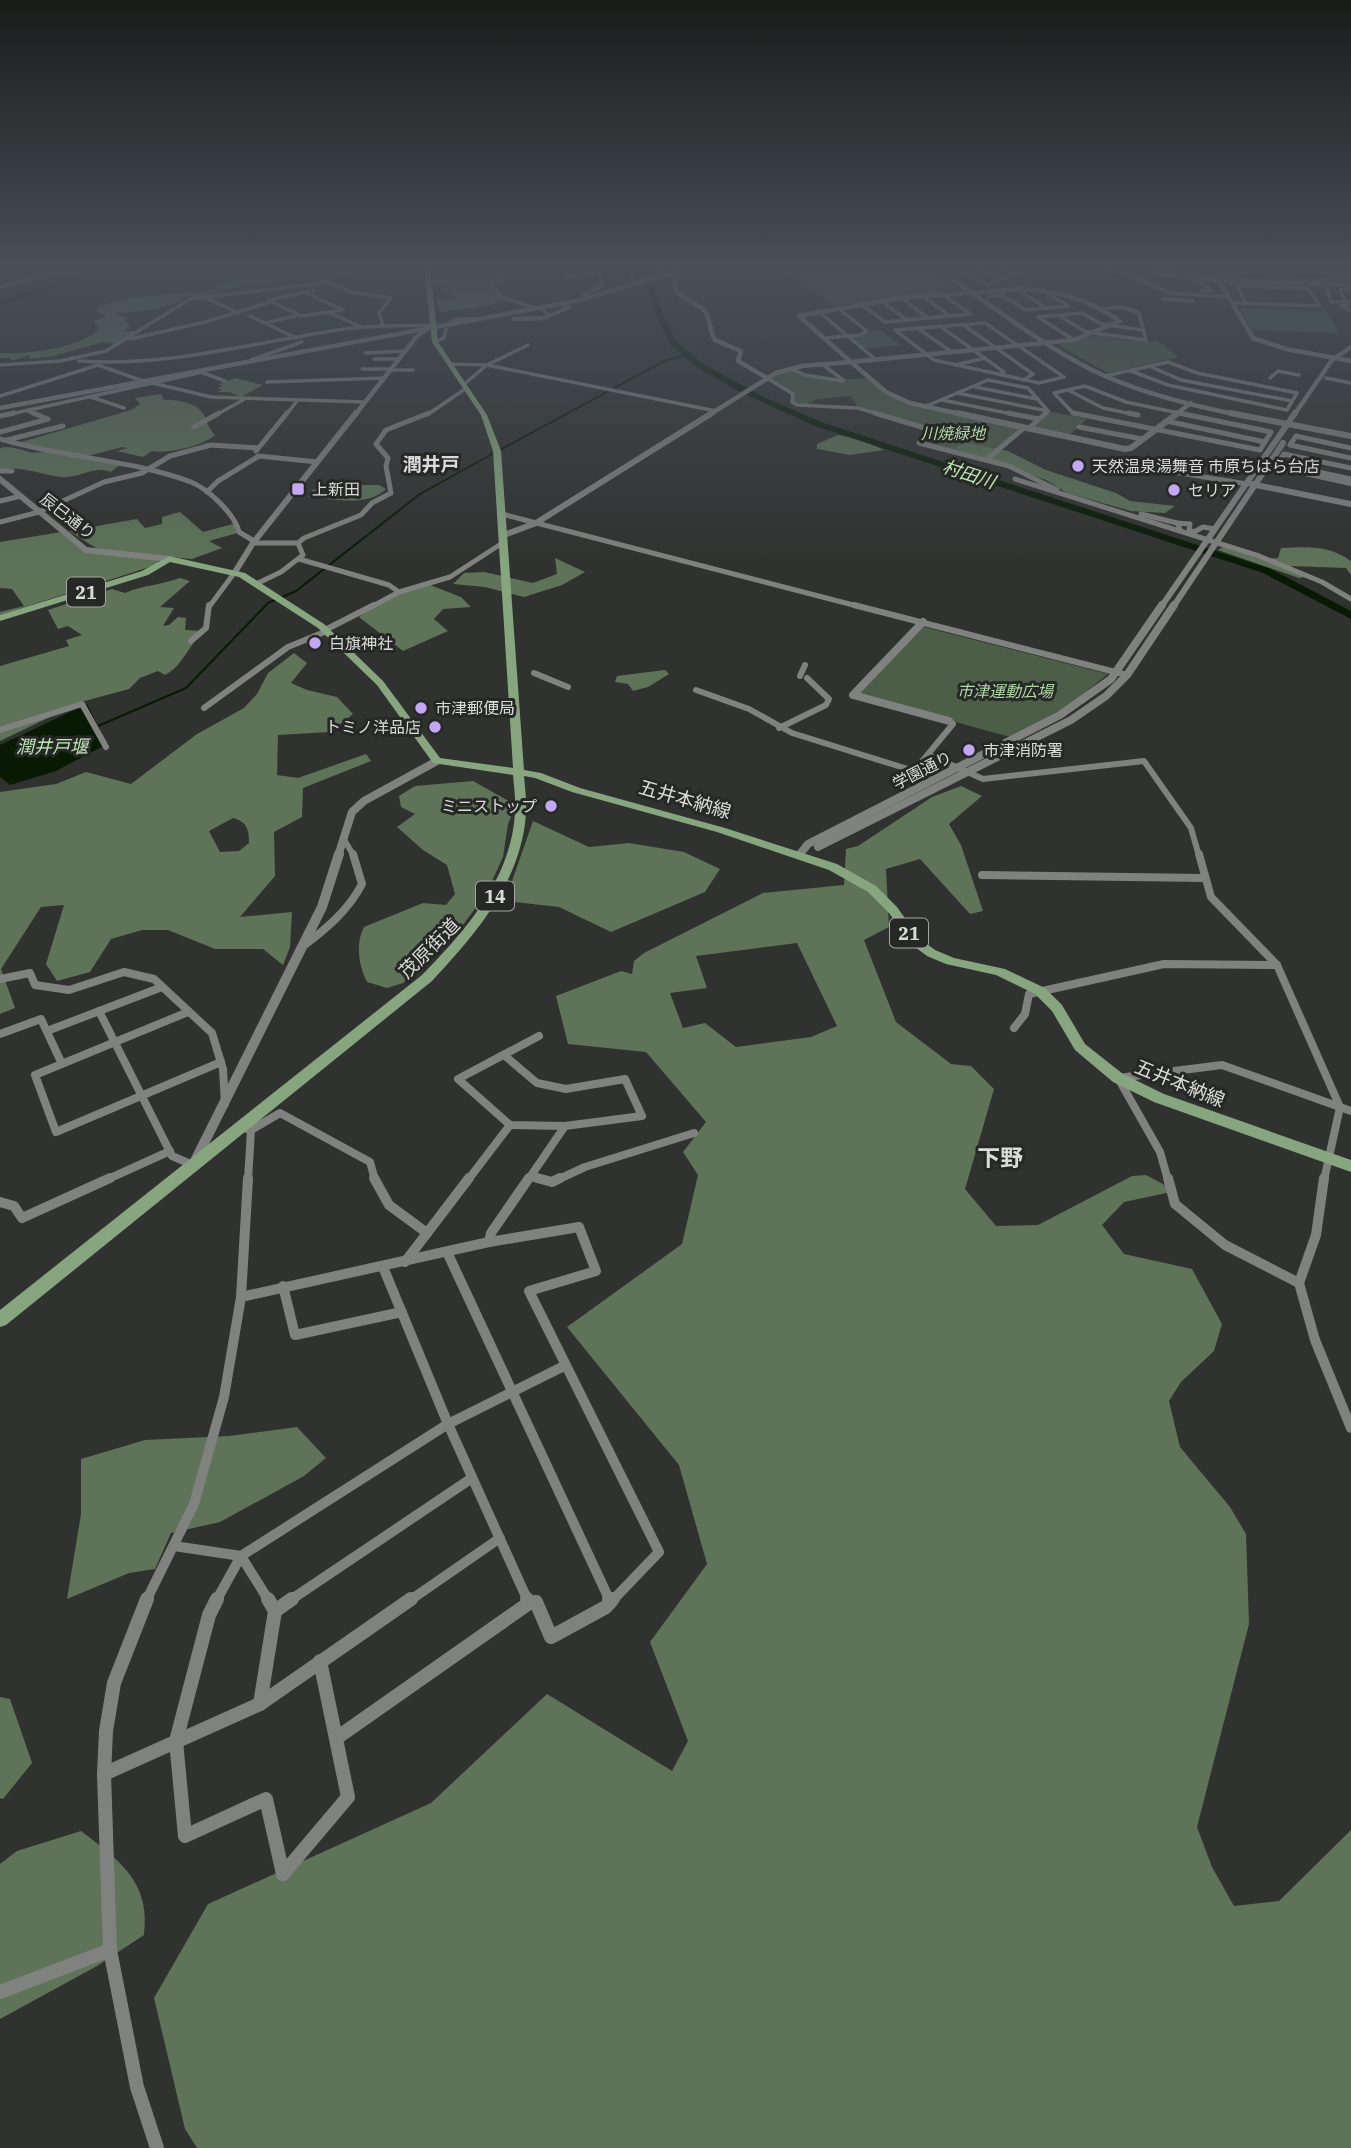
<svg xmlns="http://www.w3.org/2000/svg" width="1351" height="2148" font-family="'IBM Plex Serif','Noto Sans JP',serif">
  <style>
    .green { fill: #4c5d48 }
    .forest { fill: #5e7358; fill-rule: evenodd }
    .water { fill: #081a04 }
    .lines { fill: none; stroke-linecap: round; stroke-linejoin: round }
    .stream { stroke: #081a04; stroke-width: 2 }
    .river { fill: #081a04; fill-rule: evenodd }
    .minor-far5 { stroke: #80827f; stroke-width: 3.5 }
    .minor-far4 { stroke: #80827f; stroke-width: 5 }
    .minor-far3 { stroke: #80827f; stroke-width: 6 }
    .minor-far2 { stroke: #80827f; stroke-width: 8 }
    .minor-far1 { stroke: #80827f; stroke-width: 10 }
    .minor { stroke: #80827f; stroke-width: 14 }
    .tertiary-far3 { stroke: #80827f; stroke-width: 4.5 }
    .tertiary-far2 { stroke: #80827f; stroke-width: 6 }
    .tertiary-far1 { stroke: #80827f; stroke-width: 8 }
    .tertiary { stroke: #80827f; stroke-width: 10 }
    .primary { fill: #87a680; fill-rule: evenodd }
    .poi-dot { fill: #c2a7f2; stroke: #262826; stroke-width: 2.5 }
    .labels { text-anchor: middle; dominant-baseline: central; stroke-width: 6; stroke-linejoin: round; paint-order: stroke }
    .far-park-label { font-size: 16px; font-style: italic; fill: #b1d8a7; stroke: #262826 }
    .far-poi-label { font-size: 16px; fill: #dadbda; stroke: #262826; text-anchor: start }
    .far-street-label { font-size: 16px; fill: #dadbda; stroke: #262826 }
    .far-water-label { font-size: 18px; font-style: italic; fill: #bfe7b5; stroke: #262826 }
    .shield { fill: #262826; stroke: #a4a5a4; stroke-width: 2 }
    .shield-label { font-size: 18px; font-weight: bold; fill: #dadbda }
    .far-quarter-label { font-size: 19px; font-weight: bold; fill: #dadbda; stroke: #262826 }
    .street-label { font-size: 19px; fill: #dadbda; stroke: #262826 }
    .quarter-label { font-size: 23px; font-weight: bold; fill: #dadbda; stroke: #262826 }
  </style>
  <rect width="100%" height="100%" fill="#30322f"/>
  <g class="green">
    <polygon points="781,266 921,266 960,290 834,306"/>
    <path d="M1174,266H1351V275C1319,276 1195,281 1174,266Z"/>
    <polygon points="1240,308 1326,311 1339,333 1252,330"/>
    <polygon points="880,330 900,345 863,349 848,336"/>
    <polygon points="1098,335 1119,340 1158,341 1178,357 1108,373 1058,345"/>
    <path d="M789,368C816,379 841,381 870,378L897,398L1024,428L986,460L919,443L928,429L858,408L851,396L817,399L804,406L792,402L793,394L767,378Z"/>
    <polygon points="1048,411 1087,419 1067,437 1028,429"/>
    <polygon points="924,627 1108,674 1067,707 1010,737 861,696 859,694"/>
  </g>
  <g class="forest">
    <path d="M264,277L276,278V282L240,284V287L192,298L179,297L183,301L152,310L119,313L117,315L127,317L125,322L131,325L124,331H137L118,344L103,342L53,356L30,359V355L11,361V358H0V353C24,355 84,348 99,328L93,321L106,317L95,310C124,290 182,298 217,289L215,287L239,279Z"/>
    <path d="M452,283H493L502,295L516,303L498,300C496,301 496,302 494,304C491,306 446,311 440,312L436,301L460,298L442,291Z"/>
    <polygon points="235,378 263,385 241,397 229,392 217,392 222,390 218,388 222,386 219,384"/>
    <path d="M161,394L164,400C175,399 198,403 204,415C207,422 209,429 215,435C203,446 167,454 152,451L143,457L117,451L128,448L122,447L84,457L131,465L118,466L111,472C94,465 79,479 61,477C42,475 19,465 0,470V448C15,443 29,457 44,451L18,443L131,410L140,404L135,398Z"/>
    <polygon points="838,435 859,439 884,450 850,455 817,449 817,444"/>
    <polygon points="966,443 1008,451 1046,470 1116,493 1130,501 1175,506 1165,513 1131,511 1067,493 1046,480 954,448"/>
    <path d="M336,485H379L386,489C369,507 332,499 309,497L312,490Z"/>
    <polygon points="180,512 203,532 237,523 241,532 209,541 222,548 192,559 116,552 96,548 69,531 131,520 137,519 145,528 162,524 162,517"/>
    <polygon points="61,532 83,550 157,559 159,564 0,615 0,612 24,606 12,589 0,588 0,542"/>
    <path d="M1223,547L1260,559L1278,558L1281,548C1308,547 1328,545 1351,561V575L1346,568L1292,566L1289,569L1305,577L1299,578L1218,550Z"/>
    <polygon points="555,558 585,572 562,585 524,597 485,587 453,584 464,573 484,572 533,583 557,574"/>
    <path d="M180,578L190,581L160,607L174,608L163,626L169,625L178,617L186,618L185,630L204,631C189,644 183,666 165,675L158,671L140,678L129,689L81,702L0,741V666L69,646L66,640L82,635L68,626L58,629L48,610L112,589L125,593C144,585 160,585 180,578Z"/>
    <polygon points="430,585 461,597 471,607 443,609 434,619 448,631 403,651 359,617 386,596"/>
    <path d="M294,653L307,663L291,683L307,690L337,697L353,714L330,732L278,735L277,775L298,778L366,754L371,761L303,788L302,817L274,832L275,876L240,917L292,912L290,947L283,965L263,949H215L168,930H142L111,939L90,972L57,981L46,964L64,905L41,907L1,969L15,1008L0,1014V792L56,784L86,772L131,784L197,734L244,708L257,694L268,673ZM233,818C247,822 249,829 249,843L239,851L220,852L209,831Z"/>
    <polygon points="665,670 669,674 648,687 633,691 628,684 615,682 617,676"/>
    <path d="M473,781L516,805L508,824L503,857L487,892L460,929L403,983L387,988L367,982C359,966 355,944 364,927L423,903L446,905L455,894L447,865L423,850L397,827L415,814L401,807L399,796L415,786Z"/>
    <path d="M961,786L982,796L949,824L961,845L983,911L970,914L920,859L886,869L889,927L864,940L896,1022L951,1064L971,1066L994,1089L965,1189L996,1226L1038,1225L1132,1176L1146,1175L1176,1191L1124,1202L1102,1225L1124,1254L1192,1269L1222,1324L1214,1351L1181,1382L1169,1401L1180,1447L1230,1507L1246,1534L1249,1624L1197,1827L1212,1867L1234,1906L1279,1901L1351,1830V2148H197L185,2129L154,1998L208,1904L431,1803L547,1694L672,1771L688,1741L650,1642L707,1564L679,1465L567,1327L682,1244L698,1175L683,1152L706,1122L646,1052L568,1044L556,996L621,971L632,974L634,961L644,953L763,893L844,885L846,849L858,846L932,797ZM797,943L837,1026L811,1037L736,1047L705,1023L683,1028L670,993L707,988L696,956Z"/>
    <polygon points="533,821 589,847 629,843 684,852 720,869 705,892 611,932 559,907 505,901"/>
    <polygon points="297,1427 326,1458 304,1476 220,1522 171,1533 155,1569 129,1573 67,1599 81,1514 81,1459 145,1440 229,1436"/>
    <polygon points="0,1697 10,1699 32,1763 3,1799 0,1798"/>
    <path d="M81,1831C119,1860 151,1882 144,1935L97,1966L0,2019V1864L17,1851Z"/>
  </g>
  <polygon class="water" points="87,704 107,744 56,771 10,785 0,777 0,745"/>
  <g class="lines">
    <g class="stream">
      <polyline points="500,450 664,361 687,355"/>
      <polyline points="98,726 186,688 268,603 296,591 420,494 494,453"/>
    </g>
    <g class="river">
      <polygon points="108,266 119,266 0,305 0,301"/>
      <polygon points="640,266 646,266 663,315 676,341 703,364 766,398 821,422 1271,569 1351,611 1351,619 1263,573 815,426 738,391 697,367 670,344 656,315"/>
    </g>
    <g class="minor-far5">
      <polyline points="491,266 507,279"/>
      <polyline points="630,266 634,284"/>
      <polyline points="655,266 660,275"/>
      <polyline points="958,266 988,285 1025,269"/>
      <polyline points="992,266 1014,274"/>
      <polyline points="1089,266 1128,274"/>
      <path d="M1161,266C1214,285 1295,282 1351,279"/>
      <polyline points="1139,268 1128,274 1170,293 1229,297"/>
      <polyline points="976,269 1004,279"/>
      <polyline points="427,270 480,266"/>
      <polyline points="568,276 601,273"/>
      <path d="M1137,277C1157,271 1198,275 1212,291H1201"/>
      <polyline points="324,281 352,292 391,298 379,313 383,326"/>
      <polyline points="428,282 496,282 507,279"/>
      <polyline points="496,282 492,284 502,297 535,308"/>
      <polyline points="1326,285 1331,302 1351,301"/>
      <polyline points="0,287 78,266"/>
      <polyline points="1017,289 1046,308"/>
      <polyline points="995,291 1026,310 1068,306"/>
      <polyline points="1043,291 1067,305"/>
      <polyline points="306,293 341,309"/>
      <polyline points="922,296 950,316"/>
      <polyline points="204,297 238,313"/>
      <polyline points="988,297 1003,295"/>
      <polyline points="901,298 928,318"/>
      <polyline points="1163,299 1193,301"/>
      <polyline points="268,300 301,316 343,310"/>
      <polyline points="270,300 314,290"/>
      <polyline points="881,301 907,320"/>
      <polyline points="1346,302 1340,290 1351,289"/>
      <polyline points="1232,303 1320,306 1307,288 1237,286 1246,303"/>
      <polyline points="861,304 885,322 971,314 943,295"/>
      <polyline points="1348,305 1341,306 1351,311"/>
      <polyline points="540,308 550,316"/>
      <polyline points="818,311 875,359"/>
      <polyline points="328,312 361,327"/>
      <polyline points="250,316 296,338"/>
      <polyline points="1060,316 1086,332 1146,340 1139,313 1122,307 1099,309"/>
      <polyline points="1038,317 1082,313 1101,324 1143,330"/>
      <polyline points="1038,317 1074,340"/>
      <polyline points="265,323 299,315"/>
      <polyline points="447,324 458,319 475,319"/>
      <polyline points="962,324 1033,374 1024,380"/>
      <polyline points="940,326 1004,372 1001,374"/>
      <polyline points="917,328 952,352"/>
      <polyline points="895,330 985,323 1064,377"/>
      <polyline points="895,330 934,360 1039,383 1064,377"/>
      <polyline points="824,338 860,335 867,331 838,308"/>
      <polyline points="130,339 205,322 271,302"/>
      <polyline points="435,342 444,338 446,329"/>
      <polyline points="365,353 406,351"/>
      <polyline points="374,359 399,359"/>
      <polyline points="251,360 302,342"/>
      <path d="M79,361C173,367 253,342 345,329C373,325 403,326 431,325"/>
      <polyline points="449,364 487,365 716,411"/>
      <polyline points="822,364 843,380"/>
      <polyline points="0,365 60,361 106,351 190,299 315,284 324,281 327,276 367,266"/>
      <polyline points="98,365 140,380 211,397 365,402"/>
      <polyline points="955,365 985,358"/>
      <polyline points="1149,366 1181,380 1292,401"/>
      <polyline points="789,368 805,375 843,381"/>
      <polyline points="362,369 392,369"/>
      <polyline points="391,370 413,370"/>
      <polyline points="198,371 225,381"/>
      <polyline points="1105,376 1168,362 1197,373 1297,393 1287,410 1168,385 1131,371"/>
      <polyline points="767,378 793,394 792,402 797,405 858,408 881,415"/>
      <polyline points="1270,378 1278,371 1299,375"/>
      <polyline points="1326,378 1351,383"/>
      <polyline points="267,382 385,378"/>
      <polyline points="463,385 487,365 528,345"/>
      <polyline points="975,387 1037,399"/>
      <polyline points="1068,390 1103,408 1137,415"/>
      <polyline points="957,393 1048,411"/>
      <polyline points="0,396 98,365"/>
      <polyline points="91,397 124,408"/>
      <polyline points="942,400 1017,415"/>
      <polyline points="924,407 988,380 1028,388 1048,411 1044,415"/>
      <polyline points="28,411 37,415"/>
      <polyline points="6,415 198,373"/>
      <polyline points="216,415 243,400"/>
      <polyline points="286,415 297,401"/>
      <polyline points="427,415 465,389"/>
      <polyline points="1082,415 1073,413 1054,393 1085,386 1126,402 1188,415"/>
    </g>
    <g class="minor-far4">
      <polyline points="875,413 928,429 929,432 919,443 1009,466 1057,490"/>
      <polyline points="1008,413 1039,419"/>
      <polyline points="1073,413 1260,450 1271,432 1179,413"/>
      <polyline points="1128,413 1138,415"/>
      <polyline points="0,416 14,413"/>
      <polyline points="1166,421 1265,442"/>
      <polyline points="194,427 219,413"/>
      <polyline points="1079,427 1142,439"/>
      <polyline points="1028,429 1046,413"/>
      <polyline points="0,432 48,419 33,413"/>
      <path d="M0,439C62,458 130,459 191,482C208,489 235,514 239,532L254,541"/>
      <polyline points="7,440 63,426"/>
      <polyline points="1351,448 1296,436 1290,445 1351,458"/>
      <polyline points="256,451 287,413"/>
      <polyline points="986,460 1024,428"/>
      <polyline points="1351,468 1284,454 1278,463 1351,479"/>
      <polyline points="1170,469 1161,461 1146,462 1180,473 1247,484"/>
      <polyline points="0,471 12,471"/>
      <polyline points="1015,479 1259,556 1322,582 1351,599"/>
      <polyline points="207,492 218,481 259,456 317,462"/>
      <polyline points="0,501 21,496"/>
      <polyline points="502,514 861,607"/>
      <polyline points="1141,514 1177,523"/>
      <polyline points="0,522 39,512 104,482 142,473 170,456 211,445 258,448"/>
      <polyline points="1181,531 1177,523 1190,524 1189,530 1194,532 1203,527 1215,529"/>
      <polyline points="253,543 298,543"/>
      <polyline points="299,559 389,585 399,592"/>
      <polyline points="256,584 281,572 303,555 298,543 304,538 361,515 372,503 391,493 386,466 388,458 376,444 386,430 429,413"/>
      <polyline points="209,607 235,572"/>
      <polyline points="371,607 399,592 450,577 504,542"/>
    </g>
    <g class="minor-far3">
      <polyline points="854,605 1127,675"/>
      <polyline points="325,630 374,605"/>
      <polyline points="191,641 206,628 209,605"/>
      <polyline points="534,673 568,687"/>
      <polyline points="800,676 805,665"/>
      <polyline points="696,690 749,709 792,733 914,771 953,724 949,721"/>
      <polyline points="204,708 288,647 327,631"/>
      <polyline points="779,728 826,705 829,699 807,678"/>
      <polyline points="0,730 82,704 106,747"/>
      <polyline points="929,755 983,779 1144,761 1191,828 1199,856"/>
      <polyline points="343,838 354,856"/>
    </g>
    <g class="minor-far2">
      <polyline points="1199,854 1211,897 1277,965 1340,1107 1324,1180"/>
      <polyline points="982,875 1204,878"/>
      <path d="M302,947C326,929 348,911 362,884L353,854"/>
      <polyline points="0,979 30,973 35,985 69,990 124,972 154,979 212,1033 223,1069 225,1104"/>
      <polyline points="99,1011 172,1156 193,1165"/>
      <polyline points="188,1012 35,1075 56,1132 221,1062"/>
      <polyline points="1014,1028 1025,1014 1029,994 1164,964 1277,965"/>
      <polyline points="47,1031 162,987"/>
      <polyline points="0,1034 41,1019 62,1064"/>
      <polyline points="504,1055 537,1083 566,1089 625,1079 642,1116 565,1126 510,1125 458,1079 539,1036"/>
      <polyline points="247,1129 251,1130 280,1113 370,1162 375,1180"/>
      <polyline points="532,1177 544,1180"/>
      <polyline points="106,1180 170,1151"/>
      <polyline points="248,1180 251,1130"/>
      <polyline points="468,1180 510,1125"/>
      <polyline points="528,1180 565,1126"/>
      <polyline points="557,1180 585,1167 694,1133"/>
      <polyline points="1168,1180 1160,1152 1118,1078 1222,1065 1351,1111"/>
    </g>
    <g class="minor-far1">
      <polyline points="374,1178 389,1205 427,1233"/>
      <polyline points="537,1178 552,1182 560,1178"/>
      <polyline points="1168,1178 1175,1204 1225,1245 1299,1283"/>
      <polyline points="1324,1178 1316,1235 1299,1283 1315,1340 1351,1428"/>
      <polyline points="0,1202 14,1206 22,1218 110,1178"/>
      <polyline points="489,1242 491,1233 529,1178"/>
      <polyline points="447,1252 610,1601"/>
      <polyline points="405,1262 469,1178"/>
      <polyline points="383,1267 448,1424 528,1601"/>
      <polyline points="283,1286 295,1335 402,1312"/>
      <polyline points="241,1297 489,1242 579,1227 596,1271 529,1291 659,1552 612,1601"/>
      <polyline points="174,1546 241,1556 269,1601"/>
      <polyline points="146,1601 194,1504 224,1397 241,1297 248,1178"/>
      <polyline points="216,1601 241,1556 448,1424 564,1366"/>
      <polyline points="289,1601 472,1478"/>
      <polyline points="409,1601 500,1538"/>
    </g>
    <g class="minor">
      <polyline points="147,1599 114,1683 106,1731 104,1774 110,1950 137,2087 157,2148"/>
      <polyline points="217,1599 209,1615 176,1741 185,1836 266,1799 283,1874"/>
      <polyline points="527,1599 529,1603"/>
      <polyline points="609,1599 610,1602"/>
      <polyline points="275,1611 292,1599"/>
      <polyline points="260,1704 275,1611 268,1599"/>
      <polyline points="338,1737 529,1603 536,1602 551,1637 606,1607 613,1599"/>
      <polyline points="104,1774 260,1704 411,1599"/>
      <polyline points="283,1874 348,1797 320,1661"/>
      <polyline points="0,1992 110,1950"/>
    </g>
    <g class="tertiary-far3">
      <path d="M931,266C985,299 1033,340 1090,369C1136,392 1188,405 1239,415"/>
      <polyline points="1133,266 1220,281 1351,285"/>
      <path d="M662,269L676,277C668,300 696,298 706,313C711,322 710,332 715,340L741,351L738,361L767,378"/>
      <polyline points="1217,277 1253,338 1286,349 1351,361"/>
      <path d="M1021,289C1059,291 1087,299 1120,321L1074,340L851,362L799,316L901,298Z"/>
      <polyline points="584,295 601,286 601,266"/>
      <polyline points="514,319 544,318 569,307"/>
      <polyline points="851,362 886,392 910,403 965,415"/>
      <polyline points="0,408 581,300 692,266"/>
      <polyline points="355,415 417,336 426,330"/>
      <polyline points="709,415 776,373 802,366 851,362"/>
      <polyline points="1175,415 1191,403"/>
      <polyline points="1294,415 1332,360 1351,347"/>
    </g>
    <g class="tertiary-far2">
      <polyline points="957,413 1125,449 1131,448 1178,413"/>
      <polyline points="1230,413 1351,436"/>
      <polyline points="1268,465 1351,483"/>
      <polyline points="0,479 86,550 169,559"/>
      <polyline points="1251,484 1351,504"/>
      <polyline points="504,535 536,523 712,413"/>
      <polyline points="235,572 253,543 356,413"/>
      <polyline points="1161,607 1295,413"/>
      <polyline points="1173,607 1283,443"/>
    </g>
    <g class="tertiary-far1">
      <polyline points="923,622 853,695 949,721"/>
      <polyline points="818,847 1071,720 1106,696 1127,675 1174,605"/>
      <polyline points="800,854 808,844 1060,715 1111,679 1162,605"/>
      <polyline points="338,856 352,812 364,801 437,761"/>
    </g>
    <polyline class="tertiary" points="195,1161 322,907 339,854"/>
    <path class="primary" d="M424,266H430L438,342L487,415L501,451L524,770L541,773L580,788L725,828L837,864L876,886L897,907L919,938L935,950L954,958L1005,969L1045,988L1062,1005L1085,1044L1123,1074L1164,1094L1351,1160V1172L1154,1102L1113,1082L1075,1050L1052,1011L1035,994L996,975L946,964L927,956L911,944L889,913L868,892L829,870L717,832L572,792L535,778L524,776C525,789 527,802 526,814C521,882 476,934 432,981L6,1325L0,1327V1310L422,975C466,930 511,879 515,813C516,801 514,787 513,775L433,763L377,685L318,628L239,577L170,562L148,575L0,621V615L142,571L169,556L245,573L324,624L383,681L440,758L513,768L493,451L481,415L432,342Z"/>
  </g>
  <linearGradient id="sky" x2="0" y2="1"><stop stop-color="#1a1c1a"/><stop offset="0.47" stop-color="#484f58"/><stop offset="1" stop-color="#484f58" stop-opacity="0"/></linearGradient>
  <rect width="1351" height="567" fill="url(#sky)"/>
  <g class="poi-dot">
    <circle cx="1078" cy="466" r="7"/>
    <rect x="291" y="482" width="14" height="14" rx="3.5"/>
    <circle cx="1174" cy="490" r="7"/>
    <circle cx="315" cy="643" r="7"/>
    <circle cx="421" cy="708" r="7"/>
    <circle cx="435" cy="727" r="7"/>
    <circle cx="969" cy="750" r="7"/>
    <circle cx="551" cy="806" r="7"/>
  </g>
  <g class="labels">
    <g class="far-park-label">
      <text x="953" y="433">川焼緑地</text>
      <text x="1005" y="691">市津運動広場</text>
    </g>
    <g class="far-poi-label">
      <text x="1092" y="466">天然温泉湯舞音 市原ちはら台店</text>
      <text x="312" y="489">上新田</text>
      <text x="1188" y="490">セリア</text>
      <text x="329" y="643">白旗神社</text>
      <text x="435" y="708">市津郵便局</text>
      <text x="421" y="727" text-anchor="end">トミノ洋品店</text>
      <text x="983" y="750">市津消防署</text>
      <text x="537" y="806" text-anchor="end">ミニストップ</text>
    </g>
    <g class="far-street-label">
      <text transform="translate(68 516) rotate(38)">辰巳通り</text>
      <text transform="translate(922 770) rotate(-27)">学園通り</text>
    </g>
    <g class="far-water-label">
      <text transform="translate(969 474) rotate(18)">村田川</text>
      <text x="52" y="746">潤井戸堰</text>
    </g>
    <g class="shield">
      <rect x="67" y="577.5" width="38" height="29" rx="5"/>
      <rect x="476" y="881.5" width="38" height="29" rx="5"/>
      <rect x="890" y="918.5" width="38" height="29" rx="5"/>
    </g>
    <g class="shield-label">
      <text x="86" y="592">21</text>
      <text x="495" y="896">14</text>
      <text x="909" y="933">21</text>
    </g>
    <g class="far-quarter-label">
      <text x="431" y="464">潤井戸</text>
    </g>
    <g class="street-label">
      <text transform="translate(685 799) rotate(16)">五井本納線</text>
      <text transform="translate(429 948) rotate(-45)">茂原街道</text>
      <text transform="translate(1180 1083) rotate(22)">五井本納線</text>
    </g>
    <g class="quarter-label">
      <text x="1000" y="1157">下野</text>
    </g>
  </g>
</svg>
